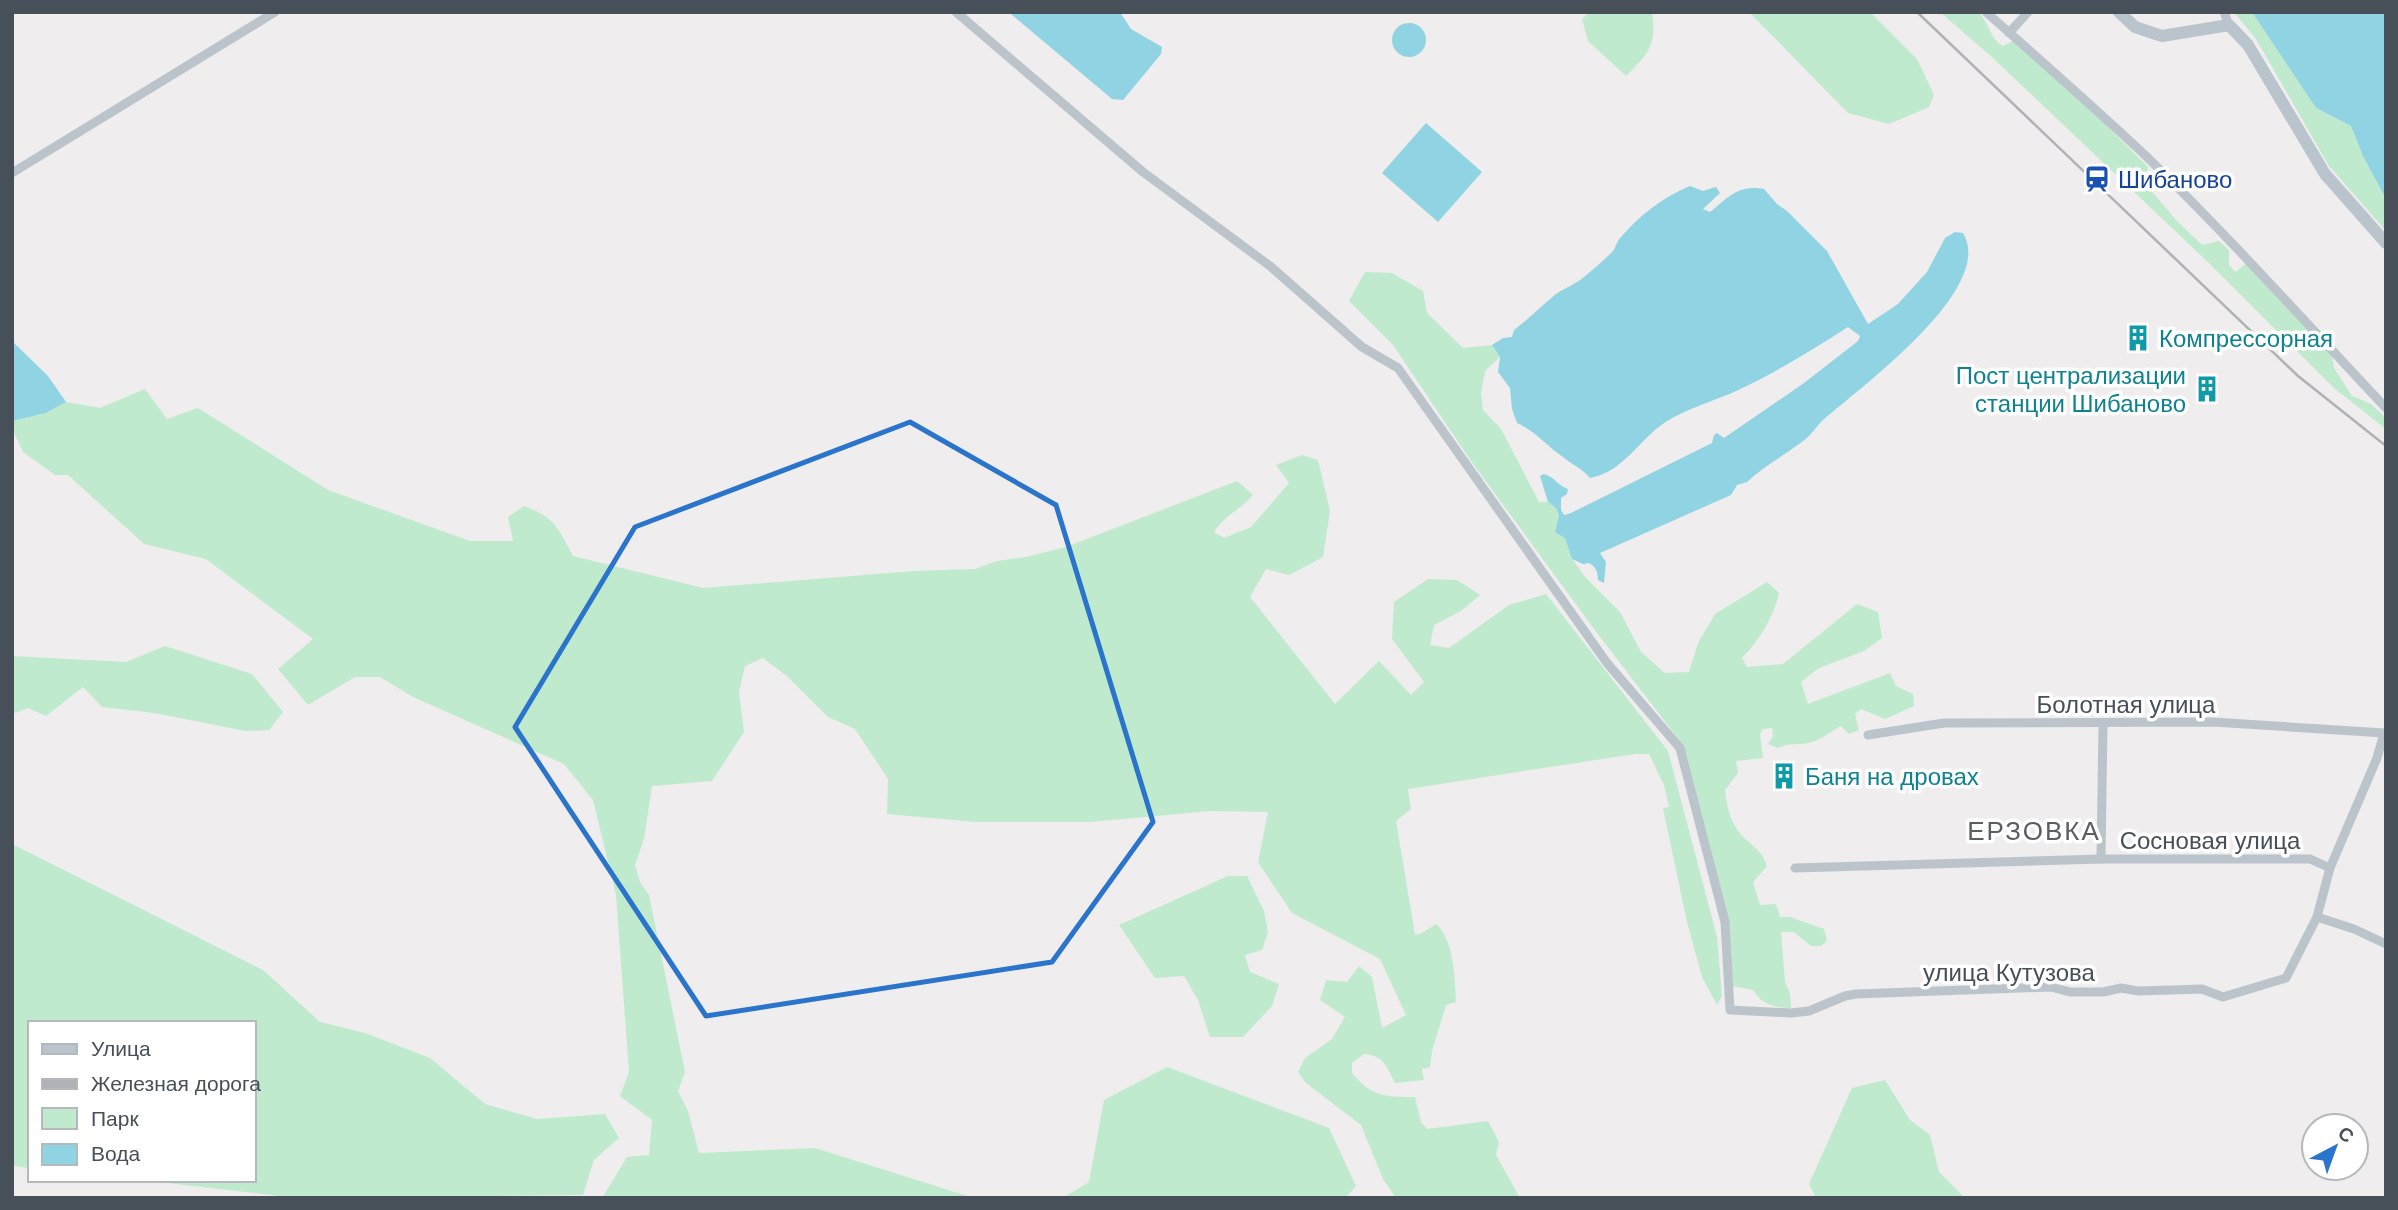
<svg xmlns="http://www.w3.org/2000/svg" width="2398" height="1210" font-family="Arial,sans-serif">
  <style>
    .green { fill: #bfeace }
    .water { fill: #90d3e2 }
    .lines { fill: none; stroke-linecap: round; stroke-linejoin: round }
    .street { stroke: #bcc4cb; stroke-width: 9 }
    .secondary { stroke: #bac4cd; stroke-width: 12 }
    .rail { stroke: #b0b2b7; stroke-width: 2.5 }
    .marked { fill: none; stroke: #2a74cc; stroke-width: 5; stroke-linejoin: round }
    .labels { text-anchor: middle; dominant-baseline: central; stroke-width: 7; stroke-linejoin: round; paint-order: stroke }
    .transit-label { font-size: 24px; fill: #164399; stroke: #fff; text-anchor: start }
    .culture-label { font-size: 24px; fill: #0d838f; stroke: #fff; text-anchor: start }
    .street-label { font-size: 24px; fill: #475058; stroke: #fff }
    .neighbourhood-label { font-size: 26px; letter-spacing: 2px; fill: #5a5d61; stroke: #fff }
  </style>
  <rect width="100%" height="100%" fill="#efeded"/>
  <g class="green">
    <path d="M1590,12H1652C1657,45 1648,54 1626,76L1588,41L1582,19Z"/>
    <polygon points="1749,12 1870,12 1917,59 1934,95 1929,107 1889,124 1848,113"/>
    <path d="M1940,12H1978C1989,22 1990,39 2003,46L2013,41L2089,108L2148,167L2144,182L2177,221L2202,245L2219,241L2229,250V265L2235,272L2246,264L2332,355L2334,368L2352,396L2371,404L2386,418V429L2334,388L2213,267L1993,58Z"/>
    <polygon points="2234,12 2252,12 2316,108 2351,126 2363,156 2386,199 2386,231 2329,166 2256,39"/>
    <path d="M1365,272L1392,273L1423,291L1427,313L1463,348L1492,345L1500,357L1485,371L1481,393L1483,410L1501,429L1539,502H1548L1556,508L1572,559L1586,578L1620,612L1641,652L1665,673L1689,672L1698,643L1715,614L1767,582L1779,593C1774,616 1759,641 1742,658L1747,667L1783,664L1857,604L1878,612L1882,638L1864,651L1819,668L1801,682L1808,704L1890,673L1896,686L1913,694L1914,706L1885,719L1861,709L1855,714L1859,730L1849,734L1841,726C1830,731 1824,739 1811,742C1799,746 1789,742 1778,748L1768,744L1773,736L1772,728L1763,729L1760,734L1763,758L1736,761L1738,773L1725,790C1727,805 1729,819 1739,832C1748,844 1762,849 1767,866L1753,882L1760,905L1776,904L1780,917H1790L1824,929L1827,941L1821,946H1811L1794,932H1781L1785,982L1790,993L1791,1008C1773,1007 1764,1006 1753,990L1732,986L1726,915L1683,745L1594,629L1471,461L1393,345L1349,301Z"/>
    <path d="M145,389L167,419L198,408L328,490L470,541H513L508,517L524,506C555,517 558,528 573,556L703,588L914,571L975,569L997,561L1026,557L1066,547L1237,481L1253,495C1241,509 1224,516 1214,532L1224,538L1251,527L1289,483L1276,465L1302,455L1318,460L1330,511L1323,557L1289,575L1266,569L1250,597L1335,704L1379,661L1411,695L1424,682L1392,639L1394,602L1428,579L1457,580L1480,595L1461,611L1434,625L1430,645L1449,648L1509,605L1546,594L1668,751L1717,937L1722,996L1717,1005L1702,977L1687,922L1663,808L1669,807L1664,785L1649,754H1635L1408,789L1411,809L1396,821L1415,935L1422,933L1436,924C1454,939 1455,980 1456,1002L1446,1005L1432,1051L1430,1067L1422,1069L1424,1080L1395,1083C1387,1067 1384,1055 1364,1054L1352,1063V1073C1372,1097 1385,1097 1415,1097L1421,1122L1427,1129L1488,1121L1499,1142L1496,1155L1520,1198H1396L1383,1179L1361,1125L1306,1083L1298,1072L1305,1058L1332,1039L1345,1017L1320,1000L1326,980L1347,982L1359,966L1372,977L1382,1028L1406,1015L1380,959L1292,913L1258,862L1268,812L1210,811L1090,822H976L887,814L888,779L855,729L828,717L788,677L763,658L745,666L739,692L744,732L712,781L652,786L644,839L635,865L640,882L649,895L685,1072L678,1091L688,1111L699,1153L815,1148L974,1198H602L627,1157L649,1155L652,1120L620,1096L629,1072L616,895L593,800L564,764L413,697L380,677H355L308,705L278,669L313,639L206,559L144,544L68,475H55L23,452L12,428V421L46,413L66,402L100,408Z"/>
    <polygon points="165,646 252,674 283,712 269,730 246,731 154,713 102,707 83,687 46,716 28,708 12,714 12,656 126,662"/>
    <polygon points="12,844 263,970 320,1022 365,1033 430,1058 485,1104 537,1119 605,1114 619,1138 594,1160 583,1195 297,1198 141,1180 254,1180 254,1023 30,1023 30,1168 12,1166"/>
    <polygon points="1228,876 1247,876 1264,911 1268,932 1262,950 1245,955 1250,972 1279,984 1272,1006 1243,1037 1210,1037 1198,1000 1184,976 1155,978 1119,925"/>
    <polygon points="1167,1067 1329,1128 1356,1186 1345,1198 1063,1198 1089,1182 1104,1100"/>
    <polygon points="1885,1080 1910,1120 1930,1135 1939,1172 1965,1198 1816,1198 1809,1184 1852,1088"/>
  </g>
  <g class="water">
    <polygon points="1013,12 1120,12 1131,29 1162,47 1161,54 1123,100 1112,99 1011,14"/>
    <polygon points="2252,12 2386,12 2386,199 2363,156 2351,126 2316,108"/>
    <circle cx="1409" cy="40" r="17"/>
    <polygon points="1426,123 1482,172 1438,222 1382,173"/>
    <path d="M1690,186L1703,191L1716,187L1720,193L1703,209L1710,212C1729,197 1738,184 1764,189L1777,204L1787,211L1827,251L1868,324L1898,304L1927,272L1945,238L1955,232L1963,233C1997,289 1858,389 1822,421C1817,426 1813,432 1808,437C1789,453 1765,465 1747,482L1737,485L1731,495L1600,553L1606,562L1604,583L1598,580C1598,572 1596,567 1589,563L1583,564L1572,559L1565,538L1555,532L1559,516L1556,508L1548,502L1540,476L1544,474C1555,477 1558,486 1568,489L1567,494L1561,498V510L1564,515L1571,513L1712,443L1714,435L1717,433L1724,438L1804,383L1858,341L1860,336L1848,327C1812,350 1775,373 1736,391C1714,401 1688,408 1667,421C1640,438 1624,472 1590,478C1582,468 1572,465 1563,457C1547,446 1534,430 1517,423L1512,409L1510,388L1498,372L1500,357L1492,345L1503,338L1512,337L1514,330C1529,319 1542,305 1556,294C1565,288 1576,284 1584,277C1594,269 1604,260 1613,251C1616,247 1617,241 1621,237C1640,215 1663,197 1690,186Z"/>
    <polygon points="12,341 48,376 66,402 46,413 12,421"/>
  </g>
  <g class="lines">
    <g class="street">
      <polyline points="956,12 1143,172 1270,266 1362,347 1398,368 1607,663 1680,748 1725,922 1730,1010 1791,1013 1809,1011 1845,996 1856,994 2051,987 2070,992 2103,992 2121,988 2138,991 2202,989 2223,997 2286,978 2317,917 2330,868 2377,758 2384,733 2213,722 1944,723 1868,735"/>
      <path d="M1986,12C2040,60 2095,108 2148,158C2230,238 2307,324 2386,408"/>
      <polyline points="2224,12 2229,25"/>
      <polyline points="2009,33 2028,12"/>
      <polyline points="12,173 275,12"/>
      <polyline points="2101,859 2103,723"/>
      <polyline points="1795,868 2101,859 2310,859 2330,868"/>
      <polyline points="2317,917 2354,929 2386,944"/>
    </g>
    <polyline class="secondary" points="2119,12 2135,27 2162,36 2229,25 2248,45 2325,174 2386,243"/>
    <polyline class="rail" points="1917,12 2298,376 2386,446"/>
  </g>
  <path class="marked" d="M910,422L1056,505L1153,822L1052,962L706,1016L515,727L635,527Z"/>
  <defs>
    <g id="station-bare" transform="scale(2.1)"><path d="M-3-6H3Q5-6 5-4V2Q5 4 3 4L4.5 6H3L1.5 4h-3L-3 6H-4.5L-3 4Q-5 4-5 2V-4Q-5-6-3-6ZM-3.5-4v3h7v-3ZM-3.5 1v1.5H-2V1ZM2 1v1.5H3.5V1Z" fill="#1a4fb4" stroke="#fff" stroke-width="2.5" paint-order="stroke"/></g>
    <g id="building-bare" transform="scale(2.1)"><path d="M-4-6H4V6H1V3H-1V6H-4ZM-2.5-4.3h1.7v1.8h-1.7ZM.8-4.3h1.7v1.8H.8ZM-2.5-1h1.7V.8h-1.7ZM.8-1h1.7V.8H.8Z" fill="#0f9aa8" stroke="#fff" stroke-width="2.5" paint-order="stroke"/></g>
  </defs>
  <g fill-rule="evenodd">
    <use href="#station-bare" x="2097" y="179"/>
    <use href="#building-bare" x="2138" y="338"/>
    <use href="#building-bare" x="2207" y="389"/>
    <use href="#building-bare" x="1784" y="776"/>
  </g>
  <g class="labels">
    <g class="transit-label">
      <text x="2118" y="179">Шибаново</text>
    </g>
    <g class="culture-label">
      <text x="2159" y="338">Компрессорная</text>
      <text x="2186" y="375" text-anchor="end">Пост централизации<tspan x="2186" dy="28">станции Шибаново</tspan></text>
      <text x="1805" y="776">Баня на дровах</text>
    </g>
    <g class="street-label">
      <text x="2126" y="704">Болотная улица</text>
      <text x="2210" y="840">Сосновая улица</text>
      <text x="2009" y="972">улица Кутузова</text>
    </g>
    <g class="neighbourhood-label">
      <text x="2034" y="831">ЕРЗОВКА</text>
    </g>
  </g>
  <rect width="2398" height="1210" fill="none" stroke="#475058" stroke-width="28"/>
  <rect x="28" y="1021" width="228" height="161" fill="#ffffff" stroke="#b5b9bc" stroke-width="2"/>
  <rect x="42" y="1044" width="35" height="10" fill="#bac4cd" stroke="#b5b9bc" stroke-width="2"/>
  <text x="91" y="1056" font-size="21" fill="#475058">Улица</text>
  <rect x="42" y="1079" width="35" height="10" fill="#b0b2b7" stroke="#b5b9bc" stroke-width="2"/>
  <text x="91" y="1091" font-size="21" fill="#475058">Железная дорога</text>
  <rect x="42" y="1108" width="35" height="21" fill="#bfeace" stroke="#b5b9bc" stroke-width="2"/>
  <text x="91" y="1126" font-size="21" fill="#475058">Парк</text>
  <rect x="42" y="1144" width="35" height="21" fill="#90d3e2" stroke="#b5b9bc" stroke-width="2"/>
  <text x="91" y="1161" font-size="21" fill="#475058">Вода</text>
  <g transform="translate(2335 1147) rotate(41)"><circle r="33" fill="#ffffff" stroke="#b5b9bc" stroke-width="2"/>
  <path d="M0-5L12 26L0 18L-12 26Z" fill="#2a74cc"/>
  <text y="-10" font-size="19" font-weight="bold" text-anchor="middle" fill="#475058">С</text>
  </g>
</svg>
